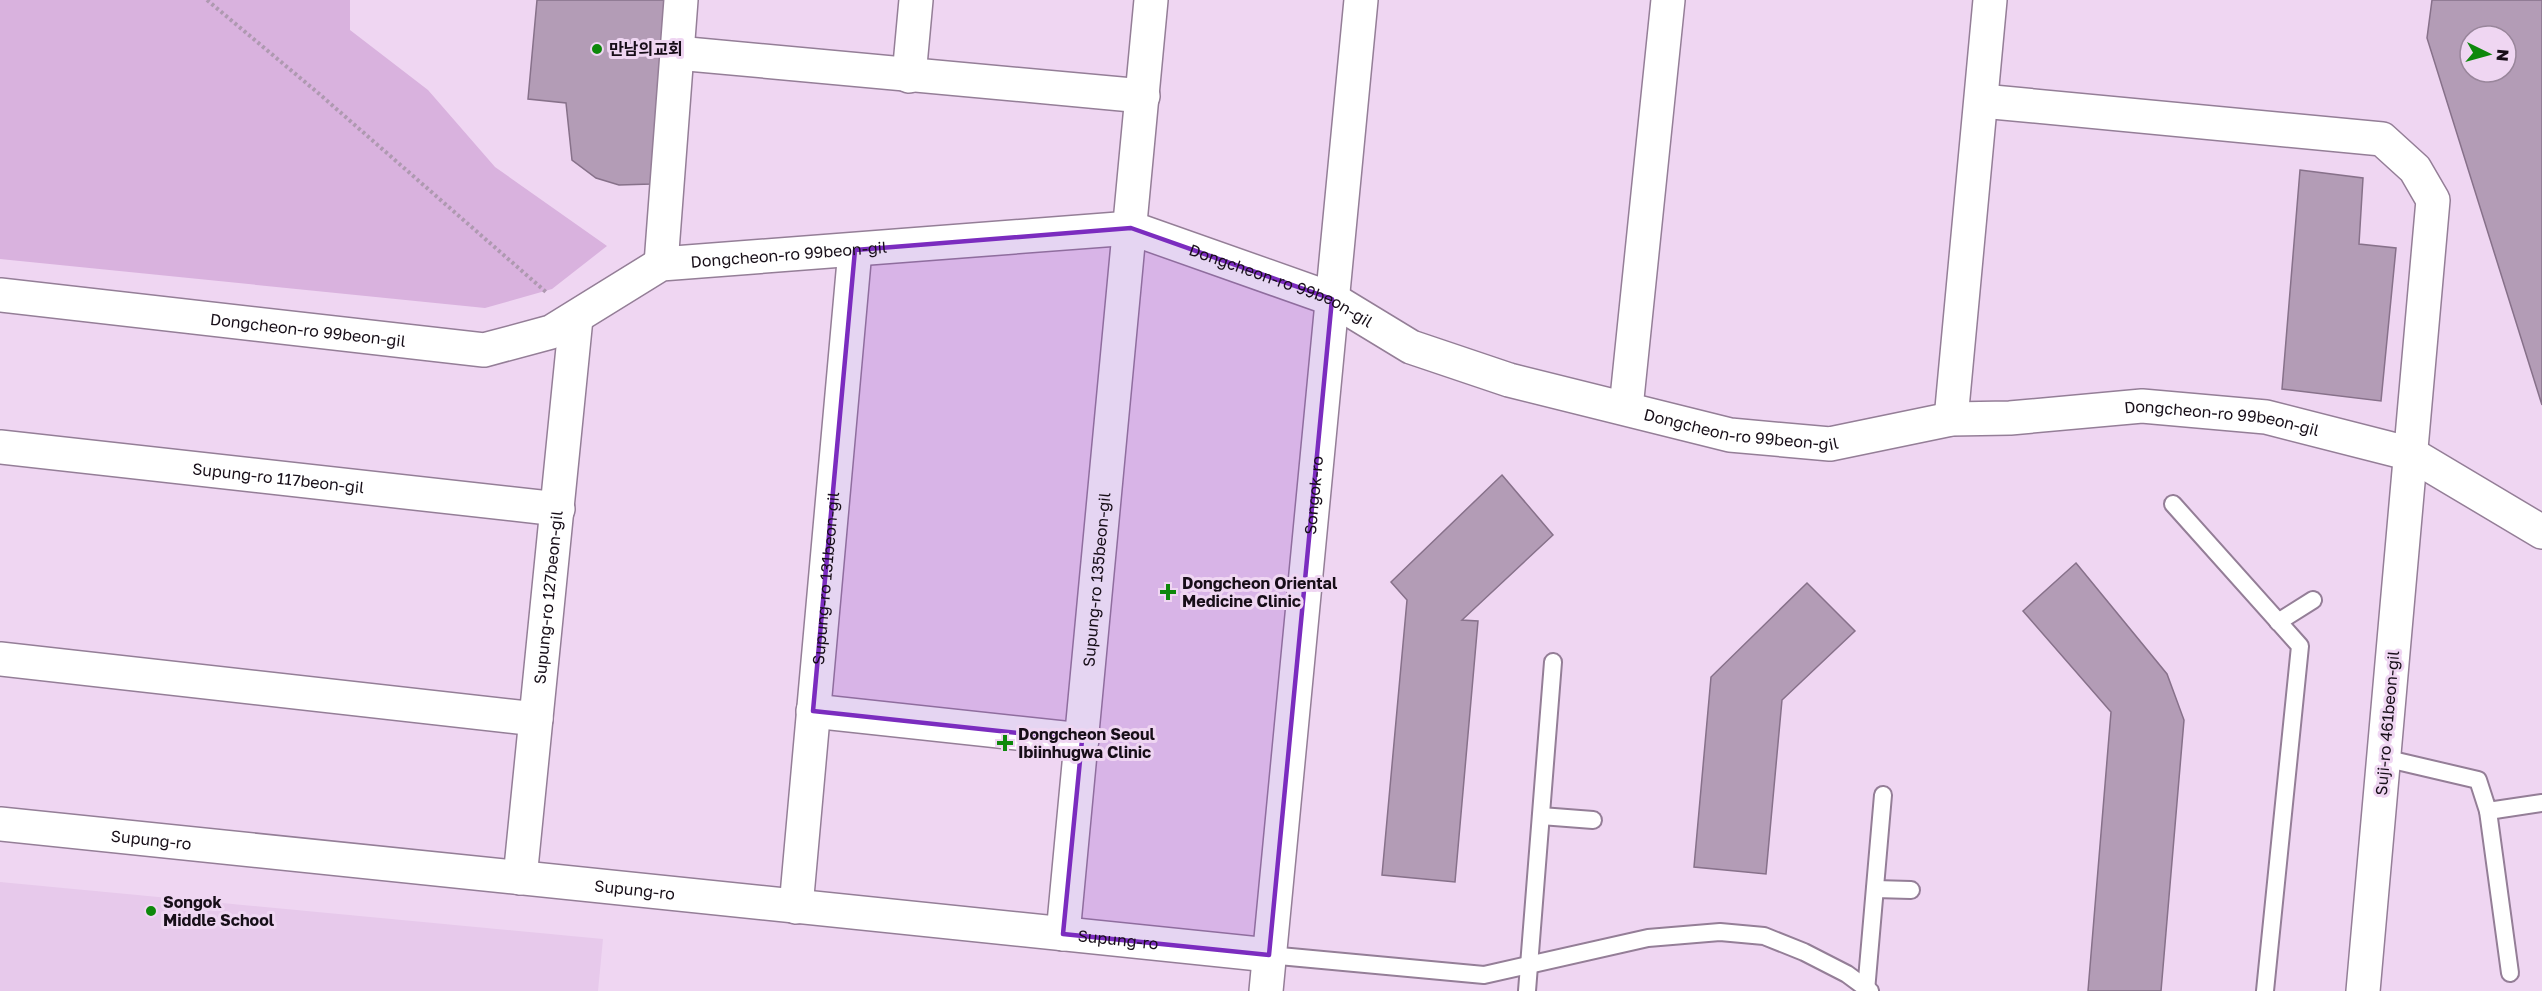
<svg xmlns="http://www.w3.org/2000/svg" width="2542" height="991" font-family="'Golos Text','Noto Sans KR',sans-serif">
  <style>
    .built { fill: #e7c9eb }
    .green { fill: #d9b2de }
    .building { fill: #b39cb6; stroke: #87718a; stroke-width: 1.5; fill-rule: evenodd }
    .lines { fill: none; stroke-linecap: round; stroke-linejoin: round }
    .lane-casing { stroke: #947e97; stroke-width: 20 }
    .street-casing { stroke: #947e97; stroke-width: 36 }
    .secondary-casing { stroke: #947e97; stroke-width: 36 }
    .path { stroke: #ae99b0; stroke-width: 4; stroke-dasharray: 3 3; stroke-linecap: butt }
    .lane { stroke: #fff; stroke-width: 16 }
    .street { stroke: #fff; stroke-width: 33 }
    .secondary { stroke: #fff; stroke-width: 33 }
    .marked { fill: #7b2cbf; fill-opacity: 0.2; stroke: #7b2cbf; stroke-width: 4.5; stroke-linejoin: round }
    .poi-dot { fill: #0d880b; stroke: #efd6f2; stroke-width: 2 }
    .labels { text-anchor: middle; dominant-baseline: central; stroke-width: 6; stroke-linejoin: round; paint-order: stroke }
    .poi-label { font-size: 16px; font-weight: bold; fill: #170e18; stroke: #efd6f2; text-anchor: start }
    .street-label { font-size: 16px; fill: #170e18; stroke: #efd6f2 }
  </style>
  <rect width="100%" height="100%" fill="#efd6f2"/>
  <polygon class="built" points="0,882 603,939 598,991 0,991"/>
  <polygon class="green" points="0,0 350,0 350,30 428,90 495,167 607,246 552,289 485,308 0,259"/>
  <g class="building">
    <polygon points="537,0 665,0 651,184 619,185 596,178 572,160 566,103 528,99"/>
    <path d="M2432,0H2542V405L2427,38ZM2470,36H2506V72H2470Z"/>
    <polygon points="2300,170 2363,178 2359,244 2396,248 2381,401 2282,389"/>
    <polygon points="1502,475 1553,535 1462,620 1478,621 1455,882 1382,875 1407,600 1391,582"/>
    <polygon points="2076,563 2167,674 2184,720 2161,991 2088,991 2111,712 2023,611"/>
    <polygon points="1807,583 1855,631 1782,700 1766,874 1694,867 1711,677"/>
  </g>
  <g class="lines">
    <g class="lane-casing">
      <g id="lane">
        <polyline points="2173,504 2300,646 2265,991"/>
        <polyline points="2278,622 2313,600"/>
        <polyline points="2384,758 2478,780 2488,811 2542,803"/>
        <polyline points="2488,811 2510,973"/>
        <polyline points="1541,816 1593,820"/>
        <polyline points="1875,889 1911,890"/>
        <polyline points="1269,955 1484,975 1648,938 1720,932 1764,936 1804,952 1847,974 1870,991"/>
        <polyline points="1527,991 1553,662"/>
        <polyline points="1866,991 1883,795"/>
      </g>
    </g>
    <g class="street-casing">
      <g id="street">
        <polyline points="677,53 1143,96"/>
        <polyline points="909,76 916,0"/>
        <polyline points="1982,101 2382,139 2415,169 2433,200 2363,991"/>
        <polyline points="661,264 681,0"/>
        <path id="s1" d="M0,295L484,350L551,332L661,264L1131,228L1332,299L1411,347L1509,380L1730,435L1830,444L1951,419L2010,418L2142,406L2266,417L2411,454L2542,532"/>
        <polyline points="1626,408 1668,0"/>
        <polyline points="1951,419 1990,0"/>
        <path id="s2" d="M0,447L558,509"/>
        <polyline points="0,659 536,719"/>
        <polyline points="813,711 1082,740"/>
        <path id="s3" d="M520,878L576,318"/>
        <path id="s4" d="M796,907L855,250"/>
        <path id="s5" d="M1063,934L1151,0"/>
      </g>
    </g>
    <g class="secondary-casing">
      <g id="secondary">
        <path id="s6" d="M0,824L1269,955"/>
        <path id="s7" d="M1266,991L1361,0"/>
      </g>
    </g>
    <polyline class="path" points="207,0 317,92 546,292"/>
    <use href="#lane" class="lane"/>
    <use href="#street" class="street"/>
    <use href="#secondary" class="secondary"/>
  </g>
  <path class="marked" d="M1131,228L1332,299L1269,955L1063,934L1082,740L813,711L855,250Z"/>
  <g class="poi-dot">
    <circle cx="597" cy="49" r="6"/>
    <path d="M1165 583h6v6h6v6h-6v6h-6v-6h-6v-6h6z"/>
    <path d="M1002 734h6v6h6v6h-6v6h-6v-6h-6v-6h6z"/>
    <circle cx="151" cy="911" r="6"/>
  </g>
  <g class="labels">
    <g class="poi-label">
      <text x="609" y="49">만남의교회</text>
      <text x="1182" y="583">Dongcheon Oriental<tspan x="1182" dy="18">Medicine Clinic</tspan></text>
      <text x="1018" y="734">Dongcheon Seoul<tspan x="1018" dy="18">Ibiinhugwa Clinic</tspan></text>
      <text x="163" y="902">Songok<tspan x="163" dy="18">Middle School</tspan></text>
    </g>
    <g class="street-label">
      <text stroke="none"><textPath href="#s1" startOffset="814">Dongcheon-ro 99beon-gil</textPath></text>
      <text stroke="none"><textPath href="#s1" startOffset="1318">Dongcheon-ro 99beon-gil</textPath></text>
      <text stroke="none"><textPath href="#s1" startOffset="310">Dongcheon-ro 99beon-gil</textPath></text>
      <text stroke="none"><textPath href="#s1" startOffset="2290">Dongcheon-ro 99beon-gil</textPath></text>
      <text stroke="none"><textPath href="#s1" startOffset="1804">Dongcheon-ro 99beon-gil</textPath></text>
      <text stroke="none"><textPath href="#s2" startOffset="280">Supung-ro 117beon-gil</textPath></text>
      <text stroke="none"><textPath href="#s7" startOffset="498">Songok-ro</textPath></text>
      <text stroke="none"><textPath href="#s4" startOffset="330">Supung-ro 131beon-gil</textPath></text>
      <text stroke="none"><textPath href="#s5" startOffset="356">Supung-ro 135beon-gil</textPath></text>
      <text stroke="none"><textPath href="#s3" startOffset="282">Supung-ro 127beon-gil</textPath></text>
      <text transform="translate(2387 723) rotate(-85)">Suji-ro 461beon-gil</text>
      <text stroke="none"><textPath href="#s6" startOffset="152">Supung-ro</textPath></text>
      <text stroke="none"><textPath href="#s6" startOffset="638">Supung-ro</textPath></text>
      <text stroke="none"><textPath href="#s6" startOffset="1124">Supung-ro</textPath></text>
    </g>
  </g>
  <g transform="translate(2488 54) rotate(95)"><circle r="28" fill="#efd6f2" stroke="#99869b" stroke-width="1.5"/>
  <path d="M0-4.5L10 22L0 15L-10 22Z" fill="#0d880b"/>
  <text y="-9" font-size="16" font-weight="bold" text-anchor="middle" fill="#170e18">N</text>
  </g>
</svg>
